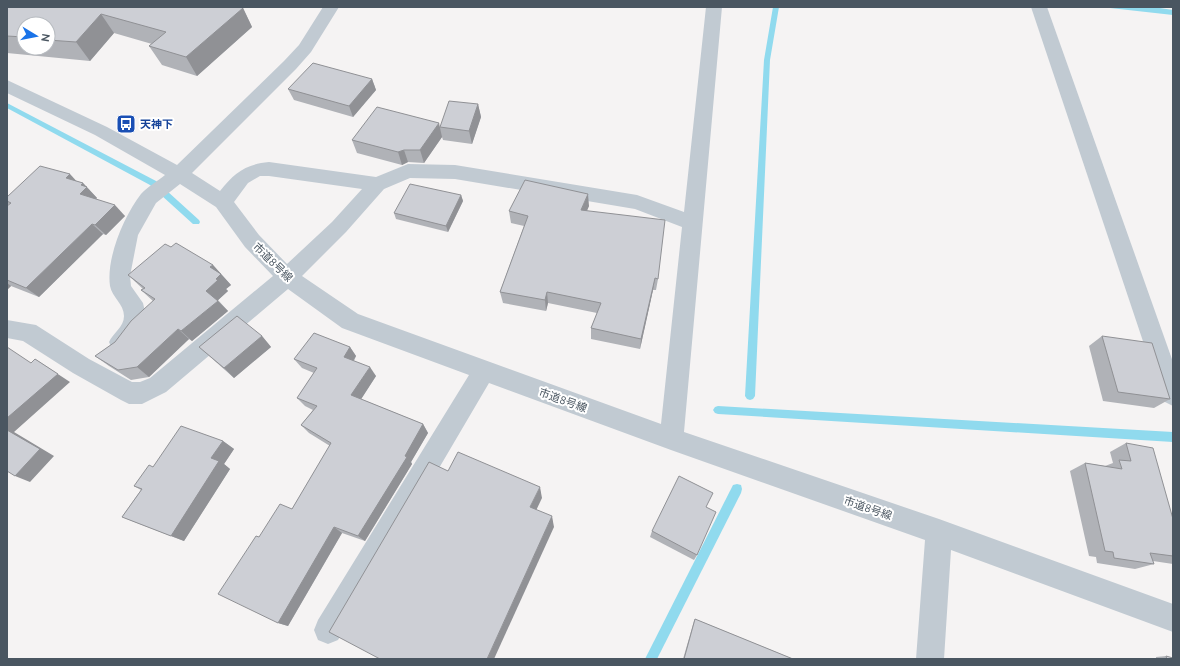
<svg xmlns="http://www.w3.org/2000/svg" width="1180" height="666" font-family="Ubuntu,'Noto Sans JP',sans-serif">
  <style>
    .water { fill: #90daee }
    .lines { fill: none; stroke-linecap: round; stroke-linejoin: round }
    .stream { fill: #90daee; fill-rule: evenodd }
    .minor { fill: #c1cad2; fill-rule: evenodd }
    .wall { fill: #b0b2b7; fill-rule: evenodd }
    .shaded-wall { fill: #909195 }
    .building { fill: #cdcfd5; stroke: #909195 }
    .labels { text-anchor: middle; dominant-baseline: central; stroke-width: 4; stroke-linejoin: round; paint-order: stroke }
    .transit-label { font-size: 11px; font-weight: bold; fill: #164399; stroke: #fff; text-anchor: start }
    .street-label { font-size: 11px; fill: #4a5661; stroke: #fff }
  </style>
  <rect width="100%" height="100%" fill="#f5f3f3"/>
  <polygon class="water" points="1101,7 1153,7 1173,10 1173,15"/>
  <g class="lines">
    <g class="stream">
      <polygon points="773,7 779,7 770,60 755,396 753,399 750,400 747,399 745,396 764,60"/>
      <polygon points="7,103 156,181 199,220 200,222 199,224 193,224 150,185 7,108"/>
      <polygon points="718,406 1173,432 1173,442 718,414 715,413 713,410 715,407"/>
      <polygon points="737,484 741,485 742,489 741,493 657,659 645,659 733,485"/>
    </g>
    <g class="minor">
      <path d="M323,7H339L311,52L296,69L192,173L220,191C234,173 246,164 269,162L376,177L408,164L455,165L637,195L684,212L706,7H722L684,432L939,519L1173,604V632L951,550L944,659H916L925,540L671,450L489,383L338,640L328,644L318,640L314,630L318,620L469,375L342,328L288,289L166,392L142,404H129L121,400L73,373L23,341L7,338V320L36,325L89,359L132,382H140L150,378L273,276L245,247L216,207L180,184L156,203L138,235L130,276L131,286L143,303L146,316L144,328L141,335L128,349L120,352L112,349L109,342C113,333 124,327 124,316C124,304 112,297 110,286C106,258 124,216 141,194C147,187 158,181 165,175L95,135L7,93V80L107,127L177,165L284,61L299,45ZM260,176H269L362,189L332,222L287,264L259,235L234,202L248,183ZM410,178L455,179L635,209L682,227L661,424L358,314L302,276L346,232L384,189Z"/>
      <polygon points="1031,7 1047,7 1173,362 1173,406 1165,402 1161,395"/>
    </g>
  </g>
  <g class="wall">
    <path d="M7,7L243,8L252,27L197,76L162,65L149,46L152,44L114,33L90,61L7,53ZM24,24H48V48H24Z"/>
    <polygon points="372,79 376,90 353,117 294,100 288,89"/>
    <polygon points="478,104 481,117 472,144 443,140 442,137 424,163 408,162 402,165 357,153 352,140 440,127"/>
    <polygon points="76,181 83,183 97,198 96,199 125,216 106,235 103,234 39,297 11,286 7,290 7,206 9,205 7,203 7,197"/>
    <polygon points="461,195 463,201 448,232 396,219 394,213"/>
    <polygon points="589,206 586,211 658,279 656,290 653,290 640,349 591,339 591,328 597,313 548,303 546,311 503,303 500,292 524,226 511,223 509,211"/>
    <polygon points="171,247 213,265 221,274 231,285 226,289 228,291 218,300 228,311 192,341 189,339 149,377 131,380 109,366 95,356 115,342 153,301 141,290 143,289 128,275"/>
    <polygon points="262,336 271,347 234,378 199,347"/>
    <polygon points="1102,336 1170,399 1154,408 1103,401 1089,346"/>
    <polygon points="350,347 356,356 354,361 376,376 361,399 423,424 428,433 411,462 412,464 365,541 342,533 288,626 278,623 259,537 292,509 330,446 309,433 301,425 313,410 305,406 297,398 314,373 302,368 294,359"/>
    <polygon points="223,441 234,449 224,464 230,469 184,541 137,523 122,517 141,490 134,486"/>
    <polygon points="1126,443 1173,519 1173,564 1153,561 1154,564 1135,569 1097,563 1096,557 1089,556 1070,471 1085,463 1105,466 1113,463 1110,452"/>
    <polygon points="706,507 697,555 694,560 650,537 652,531"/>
    <polygon points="695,619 793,659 683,659 694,621"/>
    <polygon points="1166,656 1173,659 1156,659 1156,657"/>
  </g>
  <g class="shaded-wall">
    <polygon points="243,8 252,27 197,76 186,57"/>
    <polygon points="101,14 114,33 90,61 76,42"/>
    <polygon points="372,79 376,90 353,117 349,106"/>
    <polygon points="478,104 481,117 472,144 469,131"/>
    <polygon points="439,123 442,137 424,163 420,150"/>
    <polygon points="404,150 408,162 402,165 398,152"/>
    <polygon points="70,174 80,185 66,178"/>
    <polygon points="83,183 97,198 90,205 80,194 81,185"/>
    <polygon points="588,194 589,206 582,223 581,210"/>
    <polygon points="461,195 463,201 448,232 446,226"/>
    <polygon points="115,205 125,216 106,235 95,225"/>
    <polygon points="92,224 103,234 39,297 26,288"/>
    <polygon points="213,265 231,285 226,289 228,291 216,302 206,291 216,279 210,267"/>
    <polygon points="655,278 653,290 640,349 641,339"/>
    <polygon points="7,283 11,286 7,290"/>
    <polygon points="547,292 548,303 546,311 545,300"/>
    <polygon points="218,301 228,311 192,341 181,331"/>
    <polygon points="178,329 189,339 149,377 137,367"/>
    <polygon points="262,336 271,347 234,378 224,368"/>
    <polygon points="350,347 356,356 350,366 344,357"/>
    <polygon points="35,359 70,382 14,432 54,456 30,482 15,476 7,430 7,418"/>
    <polygon points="370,367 376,376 358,404 351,395"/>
    <polygon points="423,424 428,433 411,462 412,464 365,541 358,536"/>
    <polygon points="223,441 234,449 224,464 230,469 184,541 171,536 211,458"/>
    <polygon points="540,487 542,498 533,517 530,507"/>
    <polygon points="552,516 554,527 494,659 487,659"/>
    <polygon points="334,527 342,533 288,626 278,623"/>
  </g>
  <g class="building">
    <polygon points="7,7 240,7 243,8 186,57 149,46 166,32 101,14 76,42 48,40 48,24 24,24 24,37 7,36"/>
    <polygon points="313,63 372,79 349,106 288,89"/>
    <polygon points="449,101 478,104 469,131 440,127"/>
    <polygon points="377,107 439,123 420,150 404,150 398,152 352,140"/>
    <polygon points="40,166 70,174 66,178 83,183 81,185 87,187 80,194 115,205 95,225 92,224 26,288 7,280 7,206 11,203 7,201 7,197"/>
    <polygon points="525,180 588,194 581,210 665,220 658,279 655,278 641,339 591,328 601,303 547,292 545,300 500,292 528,216 509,211"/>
    <polygon points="410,184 461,195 446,226 394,213"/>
    <polygon points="176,243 213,265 210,267 221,274 216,279 218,280 206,291 218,301 181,331 178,329 137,367 118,370 95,356 115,342 131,321 155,299 141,290 145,288 128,275 165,244 171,247"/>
    <polygon points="237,316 262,336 224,368 199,347"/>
    <polygon points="314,333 350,347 344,357 370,367 351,395 423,424 405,456 407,457 358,536 334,527 278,623 218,594 256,536 259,537 280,504 292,509 331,443 301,425 317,406 297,398 317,368 294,359"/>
    <polygon points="1102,336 1152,343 1170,399 1118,392"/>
    <polygon points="7,347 31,363 35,359 58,374 7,418"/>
    <polygon points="181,426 223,441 211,458 219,461 171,536 122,517 142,489 134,486 149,465 153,467"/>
    <polygon points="7,430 40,449 15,476 7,471"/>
    <polygon points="1126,443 1153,448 1173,519 1173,556 1150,553 1154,564 1114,558 1113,552 1105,551 1085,463 1122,469 1119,460 1131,461"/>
    <polygon points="458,452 540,487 530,507 552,516 487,659 380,659 329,632 429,462 448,471"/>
    <polygon points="679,476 713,493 706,507 716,512 697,555 652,531"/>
    <polygon points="695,619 793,659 684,659"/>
    <polygon points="1166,656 1173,658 1173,659 1167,659"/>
  </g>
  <defs>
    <g id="bus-square" transform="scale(1)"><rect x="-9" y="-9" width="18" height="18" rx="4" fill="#1a4fb4" stroke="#fff"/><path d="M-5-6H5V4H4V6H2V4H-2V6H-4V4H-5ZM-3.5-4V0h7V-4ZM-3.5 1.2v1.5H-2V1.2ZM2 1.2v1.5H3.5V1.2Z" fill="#fff"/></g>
  </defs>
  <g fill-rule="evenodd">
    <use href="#bus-square" x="126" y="124"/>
  </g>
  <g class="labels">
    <g class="transit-label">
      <text x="140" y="124">天神下</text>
    </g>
    <g class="street-label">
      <text transform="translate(273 262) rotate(44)">市道8号線</text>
      <text transform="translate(563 400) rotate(20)">市道8号線</text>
      <text transform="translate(868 508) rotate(19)">市道8号線</text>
    </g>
  </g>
  <rect width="1180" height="666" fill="none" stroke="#4a5661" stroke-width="16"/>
  <g transform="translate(36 36) rotate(100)"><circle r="19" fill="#ffffff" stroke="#b7bbc0"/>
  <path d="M0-3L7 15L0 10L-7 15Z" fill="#1a73e8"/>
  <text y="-6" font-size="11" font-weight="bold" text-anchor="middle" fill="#4a5661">N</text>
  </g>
</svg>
